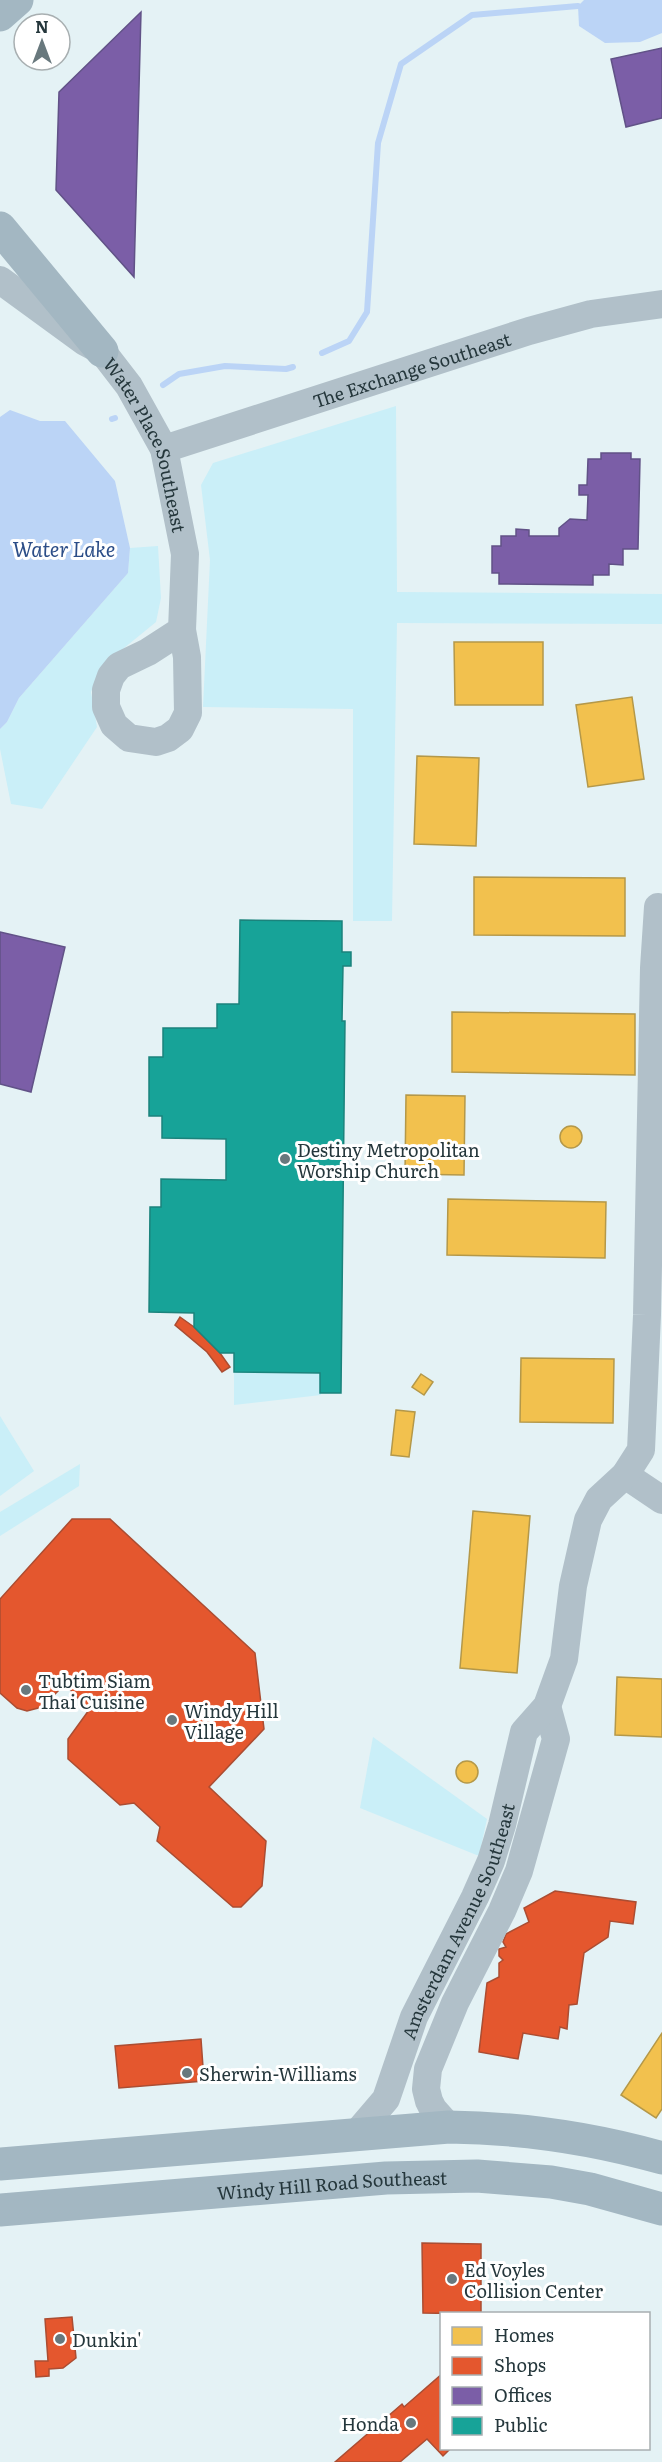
<svg xmlns="http://www.w3.org/2000/svg" width="662" height="2462" font-family="Literata,serif">
  <style>
    .green { fill: #caeff8 }
    .water { fill: #bbd4f6 }
    .homes { fill: #f2c14e; stroke: #b49849; stroke-width: 1.5 }
    .shops { fill: #e4572e; stroke: #ab4d32; stroke-width: 1.5 }
    .offices { fill: #7b5ea7; stroke: #615287; stroke-width: 1.5 }
    .public { fill: #17a398; stroke: #1b837c; stroke-width: 1.5 }
    .lines { fill: none; stroke-linecap: round; stroke-linejoin: round }
    .stream { stroke: #bbd4f6; stroke-width: 6 }
    .minor { stroke: #b1c0c9; stroke-width: 28 }
    .major { stroke: #a3b7c2; stroke-width: 33 }
    .poi-dot { fill: #68787d; stroke: #fff; stroke-width: 2 }
    .labels { text-anchor: middle; dominant-baseline: central; stroke-width: 6; stroke-linejoin: round; paint-order: stroke }
    .street-label { font-size: 18px; fill: #25373c; stroke: #fff }
    .poi-label { font-size: 18px; fill: #25373c; stroke: #fff; text-anchor: start }
    .water-label { font-size: 20px; font-style: italic; fill: #2b4d87; stroke: #fff }
  </style>
  <rect width="100%" height="100%" fill="#e4f2f5"/>
  <g class="green">
    <polygon points="396,406 397,592 662,594 662,624 397,623 392,921 353,921 353,709 203,707 210,560 201,485 213,463"/>
    <polygon points="158,546 161,598 156,622 102,666 91,692 97,727 42,809 11,804 0,749 0,729 7,722 19,698 128,573 130,548"/>
    <polygon points="234,1372 320,1373 321,1395 234,1405"/>
    <polygon points="0,1416 34,1471 0,1496"/>
    <polygon points="80,1464 79,1486 0,1536 0,1512"/>
    <polygon points="373,1737 487,1819 479,1856 360,1808"/>
  </g>
  <g class="water">
    <polygon points="584,0 662,0 662,33 640,42 605,43 579,26 578,6"/>
    <polygon points="10,410 40,421 65,421 115,481 130,548 128,573 19,698 7,722 0,729 0,417"/>
  </g>
  <g class="homes">
    <polygon points="454,642 543,642 543,705 455,705"/>
    <polygon points="632,697 644,779 588,787 576,705"/>
    <polygon points="417,756 479,758 476,846 414,844"/>
    <polygon points="474,877 625,878 625,936 474,935"/>
    <polygon points="452,1012 635,1014 635,1075 452,1072"/>
    <polygon points="406,1095 465,1096 464,1175 405,1174"/>
    <circle cx="571" cy="1137" r="11"/>
    <polygon points="448,1199 606,1202 605,1258 447,1255"/>
    <polygon points="521,1358 614,1359 613,1423 520,1422"/>
    <polygon points="421,1374 433,1382 424,1395 412,1387"/>
    <polygon points="396,1410 415,1412 409,1457 391,1455"/>
    <polygon points="473,1511 530,1516 517,1673 460,1668"/>
    <polygon points="617,1677 662,1679 662,1737 615,1735"/>
    <circle cx="467" cy="1772" r="11"/>
    <polygon points="662,2033 662,2109 656,2118 621,2095"/>
  </g>
  <g class="shops">
    <polygon points="180,1317 194,1327 220,1353 230,1367 222,1372 207,1352 175,1325"/>
    <polygon points="72,1519 110,1519 255,1653 264,1729 209,1787 266,1841 262,1886 241,1907 233,1907 157,1841 160,1827 134,1803 120,1805 68,1759 68,1739 89,1710 65,1684 42,1707 27,1711 17,1708 0,1693 0,1599"/>
    <polygon points="555,1891 636,1902 633,1924 610,1921 608,1937 584,1953 577,2004 569,2005 567,2029 560,2027 558,2039 523,2033 518,2059 479,2052 487,1983 499,1977 499,1963 503,1960 499,1956 499,1949 506,1947 503,1942 506,1934 529,1922 524,1908"/>
    <polygon points="201,2039 204,2081 119,2088 115,2046"/>
    <polygon points="422,2243 481,2244 481,2314 423,2313"/>
    <polygon points="72,2317 76,2358 63,2368 49,2369 49,2376 36,2377 35,2361 48,2361 45,2319"/>
    <polygon points="442,2374 442,2448 451,2448 443,2456 427,2439 400,2462 335,2462 402,2404 404,2407"/>
  </g>
  <g class="offices">
    <polygon points="141,12 134,277 56,190 59,92"/>
    <polygon points="662,48 662,118 626,127 611,59"/>
    <polygon points="601,453 631,453 631,459 640,459 638,549 623,549 623,565 609,564 609,575 593,575 593,585 499,584 499,573 492,573 492,546 501,546 501,536 516,536 516,529 529,530 529,536 559,536 559,528 570,519 587,520 588,495 579,495 579,485 587,485 588,459 601,459"/>
    <polygon points="0,932 65,947 31,1092 0,1084"/>
  </g>
  <polygon class="public" points="240,920 342,921 342,952 351,952 351,966 343,966 342,1021 345,1021 341,1393 320,1393 320,1373 234,1372 234,1353 220,1353 194,1327 194,1313 149,1312 150,1207 161,1207 161,1179 226,1180 226,1139 162,1138 162,1116 149,1116 149,1057 163,1057 163,1028 217,1028 217,1004 239,1004"/>
  <g class="lines">
    <g class="stream">
      <polyline points="322,353 349,341 367,312 378,143 401,64 472,15 578,6"/>
      <polyline points="163,385 179,374 225,366 286,369 293,367"/>
      <polyline points="112,419 115,418"/>
    </g>
    <g class="minor">
      <path id="s1" d="M0,280L85,342L102,351L129,386L164,449L185,554L182,630L187,657L188,713L180,729L168,738L156,742L129,738L114,725L106,707V690L111,676L119,666L148,652L182,630"/>
      <path id="s2" d="M164,449L529,331L591,314L662,304"/>
      <polyline points="625,1475 662,1500"/>
      <polyline points="449,2127 433,2109 429,2101 426,2089 428,2069 455,2003 502,1911 519,1871 556,1739 547,1706"/>
      <path id="s3" d="M357,2133L386,2099L414,2017L475,1897L491,1861L502,1825L524,1732L547,1706L564,1659L573,1586L588,1520L599,1499L625,1475L641,1450L647,1315L654,968L658,907L662,908"/>
    </g>
    <g class="major">
      <polyline points="0,15 17,0"/>
      <polyline points="0,228 102,351"/>
      <path d="M0,2164L449,2127C521,2128 592,2138 662,2158"/>
      <path id="s4" d="M0,2210L386,2178L477,2176L551,2182L590,2189L662,2209"/>
    </g>
  </g>
  <g class="poi-dot">
    <circle cx="285" cy="1159" r="6"/>
    <circle cx="26" cy="1690" r="6"/>
    <circle cx="172" cy="1720" r="6"/>
    <circle cx="187" cy="2073" r="6"/>
    <circle cx="452" cy="2279" r="6"/>
    <circle cx="60" cy="2339" r="6"/>
    <circle cx="411" cy="2423" r="6"/>
  </g>
  <g class="labels">
    <g class="street-label">
      <text stroke="none"><textPath href="#s2" startOffset="260">The Exchange Southeast</textPath></text>
      <text stroke="none"><textPath href="#s1" startOffset="230">Water Place Southeast</textPath></text>
      <text stroke="none"><textPath href="#s3" startOffset="237">Amsterdam Avenue Southeast</textPath></text>
      <text stroke="none"><textPath href="#s4" startOffset="333">Windy Hill Road Southeast</textPath></text>
    </g>
    <g class="poi-label">
      <text x="297" y="1149">Destiny Metropolitan<tspan x="297" dy="21">Worship Church</tspan></text>
      <text x="38" y="1680">Tubtim Siam<tspan x="38" dy="21">Thai Cuisine</tspan></text>
      <text x="184" y="1710">Windy Hill<tspan x="184" dy="21">Village</tspan></text>
      <text x="199" y="2073">Sherwin-Williams</text>
      <text x="464" y="2269">Ed Voyles<tspan x="464" dy="21">Collision Center</tspan></text>
      <text x="72" y="2339">Dunkin'</text>
      <text x="399" y="2423" text-anchor="end">Honda</text>
    </g>
    <g class="water-label">
      <text x="64" y="548">Water Lake</text>
    </g>
  </g>
  <rect x="440" y="2312" width="210" height="138" fill="#ffffff" stroke="#a8afb1" stroke-width="1.5"/>
  <rect x="452" y="2327" width="30" height="18" fill="#f2c14e" stroke="#a8afb1" stroke-width="1.5"/>
  <text x="494" y="2342" font-size="18" fill="#25373c">Homes</text>
  <rect x="452" y="2357" width="30" height="18" fill="#e4572e" stroke="#a8afb1" stroke-width="1.5"/>
  <text x="494" y="2372" font-size="18" fill="#25373c">Shops</text>
  <rect x="452" y="2387" width="30" height="18" fill="#7b5ea7" stroke="#a8afb1" stroke-width="1.5"/>
  <text x="494" y="2402" font-size="18" fill="#25373c">Offices</text>
  <rect x="452" y="2417" width="30" height="18" fill="#17a398" stroke="#a8afb1" stroke-width="1.5"/>
  <text x="494" y="2432" font-size="18" fill="#25373c">Public</text>
  <g transform="translate(42 42)"><circle r="28" fill="#ffffff" stroke="#a8afb1" stroke-width="1.5"/>
  <path d="M0-4.5L10 22L0 15L-10 22Z" fill="#68787d"/>
  <text y="-9" font-size="16" font-weight="bold" text-anchor="middle" fill="#25373c">N</text>
  </g>
</svg>
